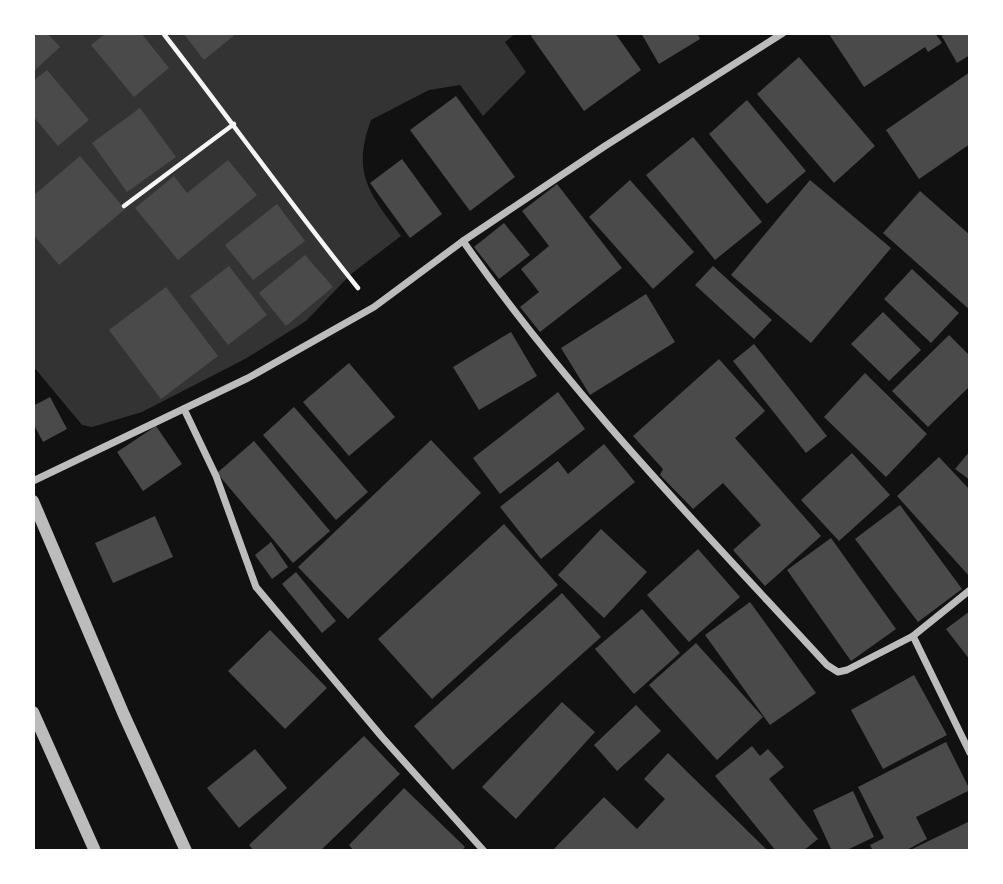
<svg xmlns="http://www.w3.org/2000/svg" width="1003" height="884" font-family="'Roboto Condensed',sans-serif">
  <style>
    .water { fill: #333 }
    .building { fill: #4a4a4a }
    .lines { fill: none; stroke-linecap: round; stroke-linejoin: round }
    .path { stroke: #f5f5f5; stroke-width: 4.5 }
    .minor { stroke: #bcbcbc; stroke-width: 7 }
    .tertiary { stroke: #bcbcbc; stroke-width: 12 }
  </style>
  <rect width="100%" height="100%" fill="#111"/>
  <path class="water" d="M33,33H516L505,42L526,72L483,116L460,85L429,90L371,120C351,174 370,194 401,236L351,274L306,321L245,359L142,412L92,427L82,425L33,366Z"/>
  <g class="building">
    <polygon points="33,33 47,33 60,47 33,72"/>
    <polygon points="106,33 141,33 169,68 134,97 91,45"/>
    <polygon points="183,33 237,33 204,60"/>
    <polygon points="535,33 615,33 641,70 584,111 531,36"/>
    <polygon points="641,33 697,33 700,39 659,64"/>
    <polygon points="831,33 935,33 942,43 928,52 925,47 864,87 829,34"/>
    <polygon points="940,33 970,33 970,55 957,63"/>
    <polygon points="799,57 875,146 834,183 757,94"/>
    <polygon points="47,70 89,120 58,146 33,116 33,81"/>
    <polygon points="970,72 970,144 919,179 886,130"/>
    <polygon points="456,96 515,177 470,211 410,130"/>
    <polygon points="747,100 806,171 767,204 709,134"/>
    <polygon points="140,108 176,157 127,192 92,143"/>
    <polygon points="693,137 762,222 715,260 646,175"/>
    <polygon points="80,156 125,209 59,265 33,234 33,196"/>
    <polygon points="402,159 442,214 410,238 370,183"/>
    <polygon points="228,160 257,195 178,260 135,208 174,176 187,193"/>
    <polygon points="630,180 694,252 653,289 589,217"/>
    <polygon points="810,180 891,248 811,343 731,275"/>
    <polygon points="557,184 622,268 540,332 520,307 539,292 521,269 549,246 522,211"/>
    <polygon points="920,191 970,235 970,310 883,233"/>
    <polygon points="277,204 305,241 253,280 225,245"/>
    <polygon points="504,223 530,255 499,279 474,247"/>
    <polygon points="305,255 333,287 286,326 259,293"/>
    <polygon points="229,266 267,315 228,345 190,296"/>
    <polygon points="713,266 772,320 754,339 695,285"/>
    <polygon points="912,269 959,313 931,343 884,299"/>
    <polygon points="166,287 218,356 161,399 109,330"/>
    <polygon points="646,294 675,342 590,395 561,348"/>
    <polygon points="883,312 921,350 889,381 851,344"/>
    <polygon points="511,332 537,376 479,410 453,367"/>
    <polygon points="949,335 970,356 970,386 928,427 892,391"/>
    <polygon points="754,344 827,436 806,453 733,361"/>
    <polygon points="719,359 765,411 735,438 821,536 765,586 733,550 761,525 723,483 693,509 660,475 663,469 633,436"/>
    <polygon points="349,363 395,417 349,456 303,402"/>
    <polygon points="865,373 927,434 886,477 824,417"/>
    <polygon points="558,392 585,429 500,494 473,458"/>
    <polygon points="50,397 67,429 43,442 33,423 33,406"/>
    <polygon points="294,407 368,492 336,520 263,435"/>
    <polygon points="156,426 182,464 143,491 117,452"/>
    <polygon points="431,440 481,493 348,619 298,567"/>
    <polygon points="254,441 330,531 293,563 217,473"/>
    <polygon points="604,444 635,482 541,559 500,507 558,461 568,474"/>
    <polygon points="970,451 970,480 955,469"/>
    <polygon points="852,453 890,495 839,541 801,500"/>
    <polygon points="939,457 970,490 970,577 897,496"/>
    <polygon points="900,505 962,589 918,622 855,539"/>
    <polygon points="155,516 173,557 113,583 95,543"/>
    <polygon points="504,524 558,585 432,699 378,639"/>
    <polygon points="601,529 647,572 604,618 558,575"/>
    <polygon points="831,538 896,629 851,661 787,570"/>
    <polygon points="271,542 288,567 272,579 255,555"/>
    <polygon points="698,549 740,597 689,642 647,595"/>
    <polygon points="296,572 336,621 322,633 282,584"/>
    <polygon points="562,593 601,637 453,770 414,726"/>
    <polygon points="750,602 816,693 770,725 705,635"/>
    <polygon points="642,609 680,653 634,694 595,649"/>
    <polygon points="970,611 970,660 946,629"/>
    <polygon points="270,630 327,688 285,729 228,671"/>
    <polygon points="696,643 763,717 717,760 649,685"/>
    <polygon points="914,675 947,735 883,769 851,710"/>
    <polygon points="562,702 595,732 516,819 482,787"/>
    <polygon points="636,705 661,731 617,771 594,745"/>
    <polygon points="364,736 400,774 320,851 254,851 249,845"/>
    <polygon points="946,742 970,790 916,817 927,839 905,851 873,851 870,845 884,838 858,787"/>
    <polygon points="752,746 760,756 768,749 784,767 769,779 818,839 803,851 776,851 715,776"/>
    <polygon points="255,749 287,788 239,828 207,788"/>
    <polygon points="668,753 768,851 552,851 604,797 637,829 665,799 644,779"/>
    <polygon points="404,788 465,847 461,851 354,851 349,845"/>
    <polygon points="853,791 874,837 845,851 832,851 813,810"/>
    <polygon points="970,821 970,851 908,851"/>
  </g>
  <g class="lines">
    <g class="path">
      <path d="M163,33C229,118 291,205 358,288"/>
      <polyline points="124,206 234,124"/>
    </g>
    <g class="minor">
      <path d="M463,241C570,394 701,528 827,665L838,672L847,670L913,636"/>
      <polyline points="184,409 216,476 256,587 382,737 484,851"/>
      <polyline points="33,481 248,378 374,307 463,241 605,146 783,33"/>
      <polyline points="970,590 913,636 970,753"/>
    </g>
    <g class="tertiary">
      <polyline points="33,501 124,715 186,851"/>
      <polyline points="33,712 95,851"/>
    </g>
  </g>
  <rect width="1003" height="884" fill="none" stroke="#ffffff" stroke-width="70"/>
</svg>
